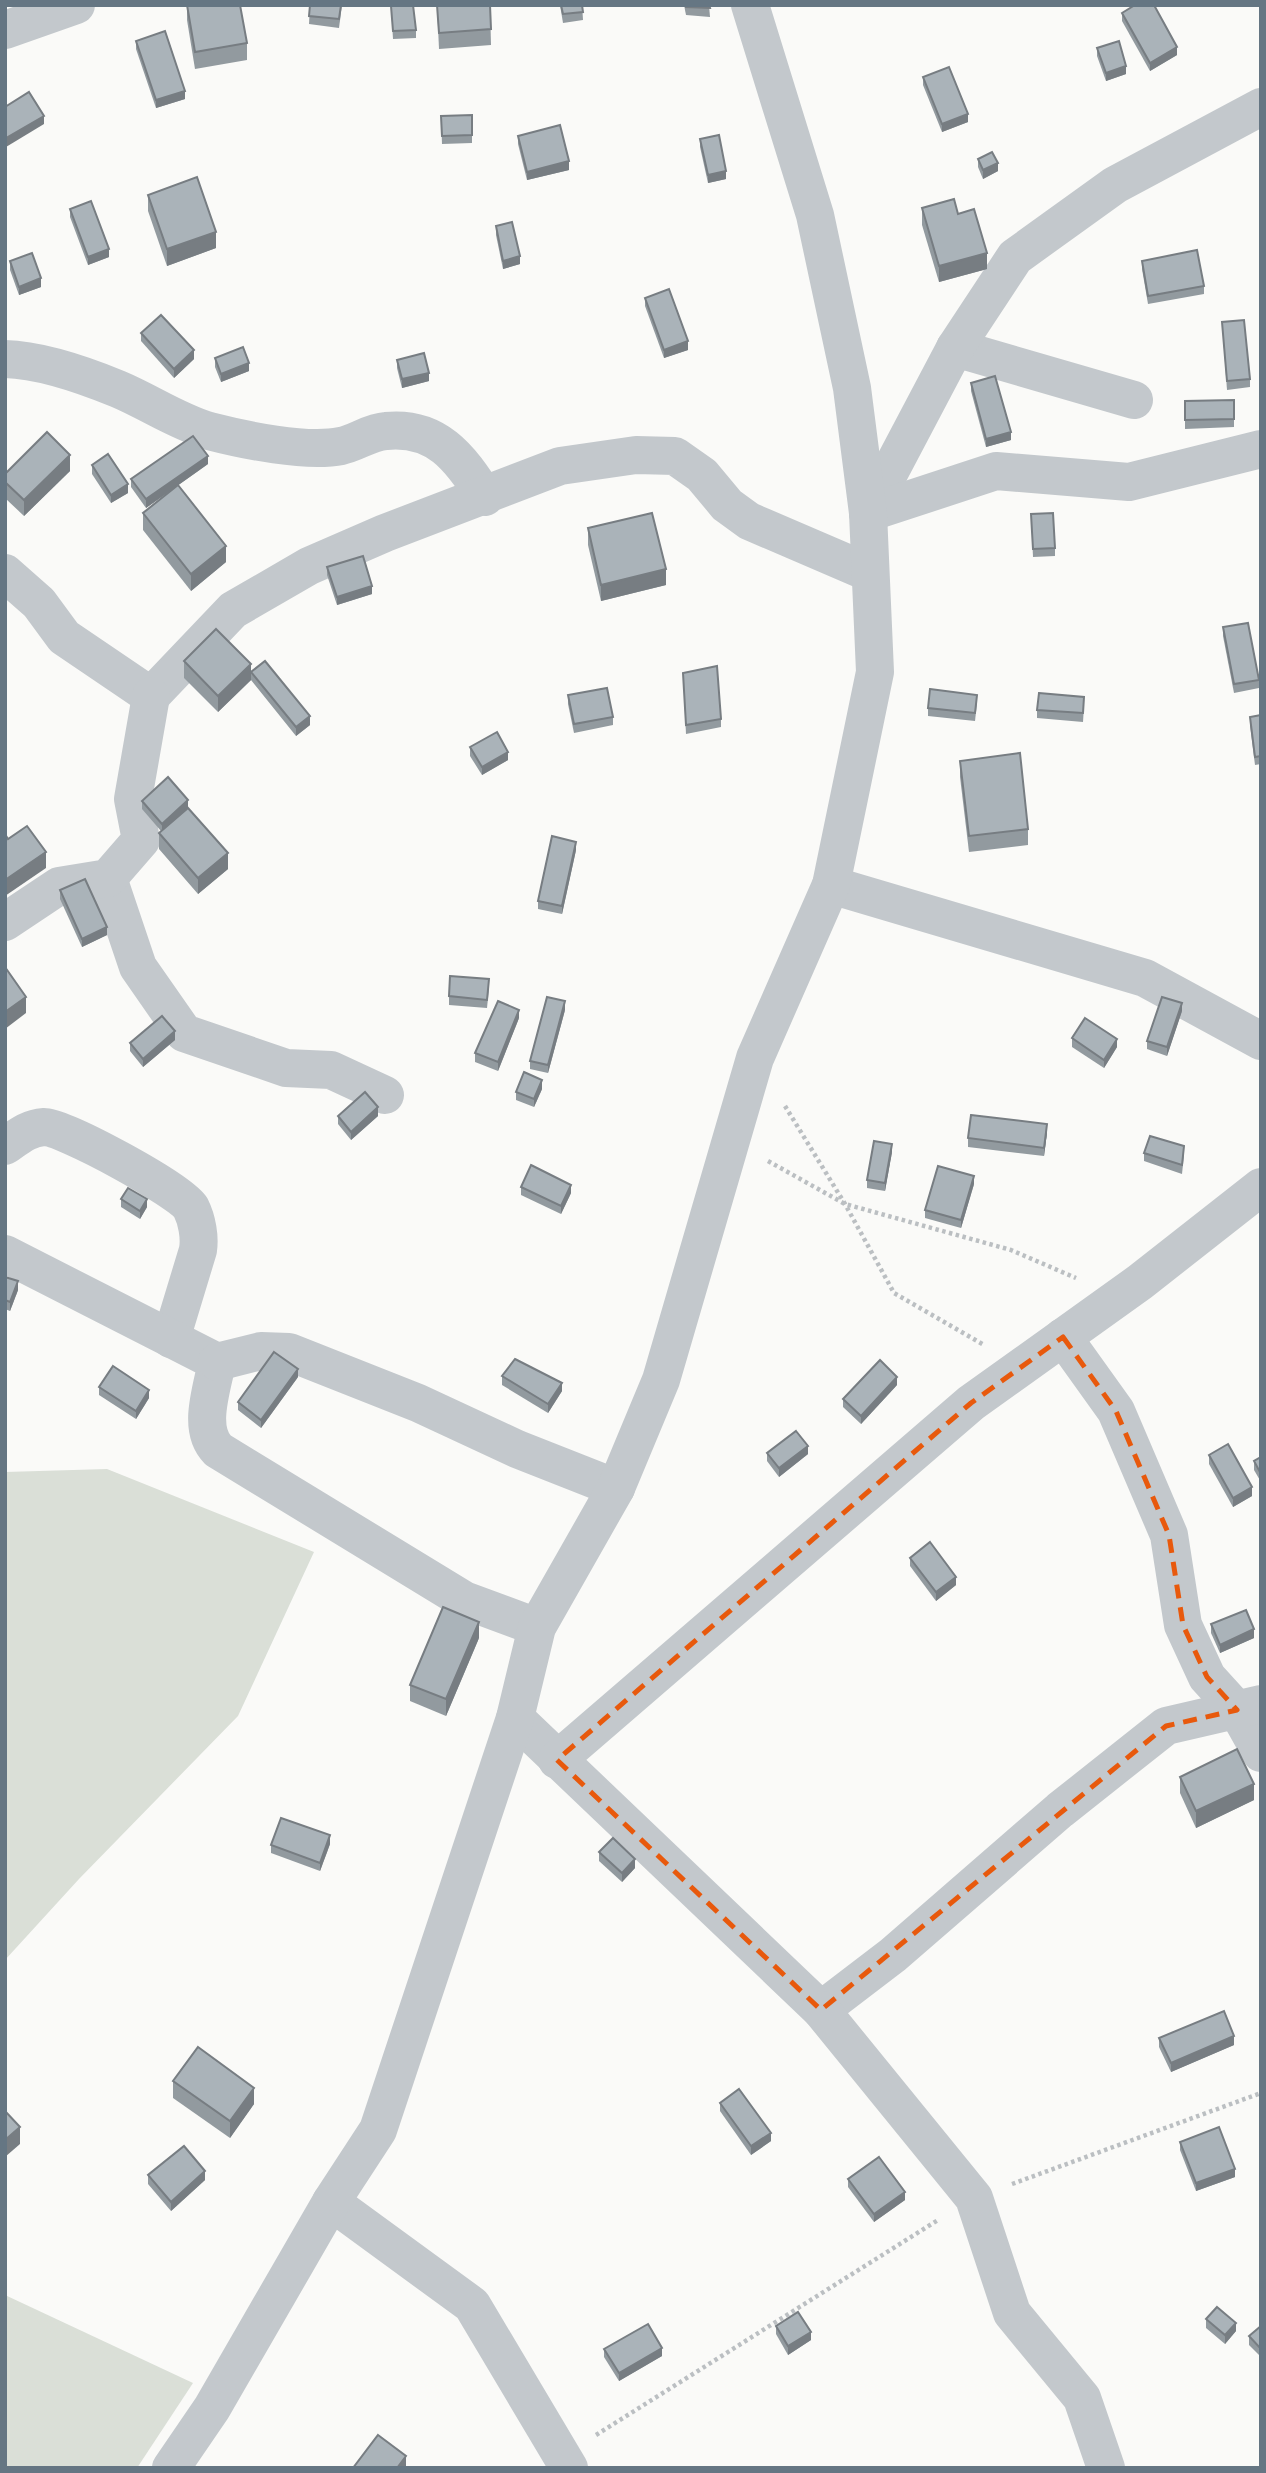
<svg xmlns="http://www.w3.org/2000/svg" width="1266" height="2473" font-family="'IBM Plex Sans',sans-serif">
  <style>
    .green { fill: #dadfd7 }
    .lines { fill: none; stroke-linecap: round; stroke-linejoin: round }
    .path { stroke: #bbbfc2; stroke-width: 4.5; stroke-dasharray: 3.5 3.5; stroke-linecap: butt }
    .minor { stroke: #c3c8cc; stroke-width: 38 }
    .wall { fill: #929a9f }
    .shaded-wall { fill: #777d82 }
    .building { fill: #aab3b9; stroke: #777d82; stroke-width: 2 }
    .marked { fill: none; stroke: #e8590c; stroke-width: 5; stroke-dasharray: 14 9; stroke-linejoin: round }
  </style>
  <rect width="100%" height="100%" fill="#fafaf8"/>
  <g class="green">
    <polygon points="107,1469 314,1552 238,1716 79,1879 5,1960 5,1472"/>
    <polygon points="5,2295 193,2383 137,2468 5,2468"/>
  </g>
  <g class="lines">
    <g class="path">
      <polyline points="785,1106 845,1204 894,1293 984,1345"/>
      <polyline points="768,1161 845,1204 1011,1250 1076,1278"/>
      <polyline points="1012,2184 1261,2093"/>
      <polyline points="596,2435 938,2220"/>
    </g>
    <g class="minor">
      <polyline points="5,30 76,5"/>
      <polyline points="955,348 1134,400"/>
      <path d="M5,359C41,360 84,375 118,389C149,402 176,421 209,431C244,440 306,453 341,446C356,443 370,432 386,431C436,426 460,457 485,497"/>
      <polyline points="868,513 955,348 1015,257 1115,185 1261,107"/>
      <polyline points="868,513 996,471 1129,482 1261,449"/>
      <polyline points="5,573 39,603 64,637 151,696 233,610 309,566 385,533 560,466 636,455 675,456 702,475 727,505 749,521 870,573"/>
      <polyline points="108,878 138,967 184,1033 286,1068 331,1070 385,1095"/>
      <polyline points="831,885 1145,978 1261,1041"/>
      <polyline points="5,922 59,886 108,878 141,840 133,799 151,696"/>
      <path d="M5,1146C18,1137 28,1128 44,1127C64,1127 180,1190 191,1208C197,1220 200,1237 198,1250L171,1339"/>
      <path d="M5,1254L217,1362C212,1389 197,1429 218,1450L464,1600L537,1627"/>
      <polyline points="1063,1337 1116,1411 1169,1535 1183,1625 1207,1677 1237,1710 1261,1753"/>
      <polyline points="217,1362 261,1351 289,1352 418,1403 517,1449 616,1488"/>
      <polyline points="515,1718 821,2010 893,1955 1060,1810 1166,1726 1261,1704"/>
      <polyline points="557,1760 971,1403 1140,1282 1261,1187"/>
      <polyline points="821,2010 974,2198 1012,2313 1082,2398 1106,2468"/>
      <polyline points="331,2202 472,2305 569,2468"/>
      <polyline points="171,2468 212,2408 331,2202 378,2130 515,1718 537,1627 616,1488 661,1380 755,1058 831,885 875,672 868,513 852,388 815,215 750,5"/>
    </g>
  </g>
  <g class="wall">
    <polygon points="187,5 247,43 247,60 195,69 187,20"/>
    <polygon points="310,5 342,5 339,28 309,24"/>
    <polygon points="437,5 490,5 491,45 439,49"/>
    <polygon points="560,5 582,5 583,20 563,23"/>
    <polygon points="684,5 709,5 710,17 686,15"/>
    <polygon points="391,6 416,30 416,38 393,39"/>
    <polygon points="1122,13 1177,55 1150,71 1122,21"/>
    <polygon points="136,41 185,99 156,108 136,49"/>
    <polygon points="1097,48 1126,74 1106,81 1097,56"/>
    <polygon points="923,77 968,122 942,132 923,85"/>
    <polygon points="472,115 472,143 442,144 441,116"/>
    <polygon points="518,136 569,170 527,180 518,144"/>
    <polygon points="700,139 726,179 708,183 700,147"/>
    <polygon points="978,159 998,171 983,179 978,167"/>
    <polygon points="148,195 216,248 167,266 148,211"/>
    <polygon points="922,208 958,214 987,269 939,282 922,225"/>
    <polygon points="70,209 109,257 88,265 70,217"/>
    <polygon points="496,226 520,264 503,269 496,235"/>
    <polygon points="10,261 41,287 19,295 10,270"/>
    <polygon points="1142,261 1204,286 1204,294 1148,304 1142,269"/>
    <polygon points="645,298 688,350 664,358 645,306"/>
    <polygon points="1222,322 1250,379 1250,387 1227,390"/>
    <polygon points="141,333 194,359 174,378 141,341"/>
    <polygon points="215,358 249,371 221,382 215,367"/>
    <polygon points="397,360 429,381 402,388 397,368"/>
    <polygon points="971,383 1011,440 986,447 971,391"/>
    <polygon points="1234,400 1234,427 1185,429 1185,401"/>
    <polygon points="208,464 146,508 131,487 131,479"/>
    <polygon points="92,465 128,493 111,503 92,474"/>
    <polygon points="70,471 24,516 5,498 5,474"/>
    <polygon points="143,513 226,562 191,591 143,530"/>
    <polygon points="1031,514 1055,548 1055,556 1033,557"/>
    <polygon points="588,528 666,585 601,601 588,545"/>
    <polygon points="327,567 372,594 337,605 327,575"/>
    <polygon points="1223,627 1259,680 1259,688 1234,693 1223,636"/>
    <polygon points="184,661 251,672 310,725 296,736 251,680 218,712 184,678"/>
    <polygon points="683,673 721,719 721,727 686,734"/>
    <polygon points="568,695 613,717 613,725 574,733 568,704"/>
    <polygon points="977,703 975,721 928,716 928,708"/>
    <polygon points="1084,706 1083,722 1037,718 1037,710"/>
    <polygon points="1261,715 1261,764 1255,765 1250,725 1250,717"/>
    <polygon points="470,747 508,760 482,775 470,756"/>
    <polygon points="960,761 1028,829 1028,845 969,852 960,777"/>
    <polygon points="142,801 188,808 228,869 198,894 159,849 159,833 161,831 142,809"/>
    <polygon points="576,850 562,914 538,909 538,901"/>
    <polygon points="60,890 107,935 82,947 60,899"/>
    <polygon points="489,988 487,1008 449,1005 449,996"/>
    <polygon points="565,1010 548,1073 530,1069 530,1061"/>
    <polygon points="1182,1011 1167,1056 1147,1049 1147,1041"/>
    <polygon points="519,1018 498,1071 475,1062 475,1053"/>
    <polygon points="1072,1038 1117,1047 1104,1068 1072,1047"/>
    <polygon points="175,1040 143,1067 130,1051 130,1043"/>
    <polygon points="542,1089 534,1107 516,1100 516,1092"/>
    <polygon points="338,1116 378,1116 351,1140 338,1124"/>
    <polygon points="1047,1133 1044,1156 968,1147 968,1138"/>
    <polygon points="892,1152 885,1191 867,1188 867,1180"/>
    <polygon points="1144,1153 1184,1155 1182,1174 1144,1161"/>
    <polygon points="974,1184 961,1228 925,1218 925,1210"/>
    <polygon points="521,1187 571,1193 561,1214 521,1195"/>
    <polygon points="121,1199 147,1207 140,1219 121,1207"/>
    <polygon points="5,1277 18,1290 10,1311 5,1309"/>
    <polygon points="502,1376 562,1391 548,1413 502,1385"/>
    <polygon points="298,1377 261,1428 238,1410 238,1402"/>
    <polygon points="897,1385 861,1424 843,1407 843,1399"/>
    <polygon points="99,1387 149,1398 136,1419 99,1395"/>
    <polygon points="767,1453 808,1454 779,1477 767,1461"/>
    <polygon points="1209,1455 1252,1496 1233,1507 1209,1464"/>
    <polygon points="1261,1457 1261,1482 1254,1470 1254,1461"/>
    <polygon points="910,1558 956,1585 936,1601 910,1566"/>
    <polygon points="1211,1624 1254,1638 1220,1653 1211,1633"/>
    <polygon points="479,1638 446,1716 410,1701 410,1685"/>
    <polygon points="1180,1777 1254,1800 1196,1828 1180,1793"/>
    <polygon points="330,1844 320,1871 271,1853 271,1845"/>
    <polygon points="599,1852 635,1868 622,1882 599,1861"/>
    <polygon points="1159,2038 1234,2045 1171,2072 1159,2047"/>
    <polygon points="173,2081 254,2104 230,2138 173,2098"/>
    <polygon points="720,2103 771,2141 751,2155 720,2111"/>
    <polygon points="1180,2142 1235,2177 1196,2191 1180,2150"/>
    <polygon points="148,2175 205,2180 171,2211 148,2184"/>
    <polygon points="848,2179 905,2200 874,2222 848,2187"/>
    <polygon points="1206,2319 1236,2331 1225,2344 1206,2328"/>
    <polygon points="776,2326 811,2340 788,2355 776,2334"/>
    <polygon points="1261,2326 1261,2357 1249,2345 1249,2336"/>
    <polygon points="604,2349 662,2356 619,2381 604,2357"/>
  </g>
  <g class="shaded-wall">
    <polygon points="1177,47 1177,55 1150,71 1150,63"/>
    <polygon points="1126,66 1126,74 1106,81 1106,73"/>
    <polygon points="185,91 185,99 156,108 156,100"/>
    <polygon points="968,114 968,122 942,132 942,124"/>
    <polygon points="44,116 44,124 6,147 6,138"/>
    <polygon points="569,161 569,170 527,180 527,172"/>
    <polygon points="998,163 998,171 983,179 983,170"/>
    <polygon points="726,171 726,179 708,183 708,175"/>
    <polygon points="216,232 216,248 167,266 167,249"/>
    <polygon points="109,249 109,257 88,265 88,257"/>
    <polygon points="987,253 987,269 939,282 939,266"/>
    <polygon points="520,256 520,264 503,269 503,261"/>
    <polygon points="41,278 41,287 19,295 19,287"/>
    <polygon points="688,341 688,350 664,358 664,350"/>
    <polygon points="194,350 194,359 174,378 174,369"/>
    <polygon points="249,363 249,371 221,382 221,374"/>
    <polygon points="429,373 429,381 402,388 402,379"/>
    <polygon points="1011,432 1011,440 986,447 986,439"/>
    <polygon points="70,455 70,471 24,516 24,500"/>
    <polygon points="208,456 208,464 146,508 146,499"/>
    <polygon points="128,484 128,493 111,503 111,495"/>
    <polygon points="226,546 226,562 191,591 191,574"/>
    <polygon points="666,569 666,585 601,601 601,585"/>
    <polygon points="372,586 372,594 337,605 337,597"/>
    <polygon points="7,641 7,650 5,652 5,643"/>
    <polygon points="251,664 251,680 218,712 218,696"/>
    <polygon points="310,716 310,725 296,736 296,727"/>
    <polygon points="508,752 508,760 482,775 482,767"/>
    <polygon points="188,800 188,808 162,832 162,824"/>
    <polygon points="576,842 576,850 562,914 562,906"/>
    <polygon points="46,852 46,868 5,896 5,880"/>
    <polygon points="228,853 228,869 198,894 198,878"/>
    <polygon points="107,927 107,935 82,947 82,939"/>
    <polygon points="26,997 26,1013 5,1029 5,1012"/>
    <polygon points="565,1001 565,1010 548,1073 548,1065"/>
    <polygon points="1182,1003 1182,1011 1167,1056 1167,1047"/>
    <polygon points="519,1010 519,1018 498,1071 498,1062"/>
    <polygon points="175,1031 175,1040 143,1067 143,1059"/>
    <polygon points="1117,1039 1117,1047 1104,1068 1104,1060"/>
    <polygon points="542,1080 542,1089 534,1107 534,1099"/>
    <polygon points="378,1107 378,1116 351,1140 351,1132"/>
    <polygon points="1047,1124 1047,1133 1044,1156 1044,1148"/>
    <polygon points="892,1144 892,1152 885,1191 885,1183"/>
    <polygon points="974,1176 974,1184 961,1228 961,1220"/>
    <polygon points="571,1185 571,1193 561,1214 561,1206"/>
    <polygon points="147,1199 147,1207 140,1219 140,1211"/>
    <polygon points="18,1281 18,1290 10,1311 10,1302"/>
    <polygon points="298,1369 298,1377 261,1428 261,1420"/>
    <polygon points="897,1377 897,1385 861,1424 861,1416"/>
    <polygon points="562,1383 562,1391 548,1413 548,1404"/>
    <polygon points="149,1390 149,1398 136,1419 136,1411"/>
    <polygon points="808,1446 808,1454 779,1477 779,1468"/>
    <polygon points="1252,1487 1252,1496 1233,1507 1233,1498"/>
    <polygon points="956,1577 956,1585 936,1601 936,1592"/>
    <polygon points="479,1622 479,1638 446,1716 446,1699"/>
    <polygon points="1254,1629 1254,1638 1220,1653 1220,1645"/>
    <polygon points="1254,1784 1254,1800 1196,1828 1196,1811"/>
    <polygon points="330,1835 330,1844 320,1871 320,1863"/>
    <polygon points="635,1859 635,1868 622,1882 622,1873"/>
    <polygon points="1234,2036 1234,2045 1171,2072 1171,2063"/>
    <polygon points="254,2088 254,2104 230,2138 230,2121"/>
    <polygon points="20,2127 20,2144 5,2157 5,2140"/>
    <polygon points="771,2133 771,2141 751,2155 751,2146"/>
    <polygon points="1235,2169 1235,2177 1196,2191 1196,2183"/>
    <polygon points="205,2171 205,2180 171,2211 171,2202"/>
    <polygon points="905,2192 905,2200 874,2222 874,2214"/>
    <polygon points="1236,2323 1236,2331 1225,2344 1225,2335"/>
    <polygon points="811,2332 811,2340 788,2355 788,2346"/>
    <polygon points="662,2348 662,2356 619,2381 619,2373"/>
    <polygon points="406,2456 406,2468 397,2468"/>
  </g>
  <g class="building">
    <polygon points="187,5 240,5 247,43 195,52"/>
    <polygon points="310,5 341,5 339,19 309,16"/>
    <polygon points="399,5 413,5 416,30 393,31 391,6"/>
    <polygon points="437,5 490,5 491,29 439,33"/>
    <polygon points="561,5 582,5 583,12 563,14"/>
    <polygon points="686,5 709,5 710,8 686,7"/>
    <polygon points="1135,5 1154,5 1177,47 1150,63 1122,13"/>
    <polygon points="165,31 185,91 156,100 136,41"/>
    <polygon points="1119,41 1126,66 1106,73 1097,48"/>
    <polygon points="949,67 968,114 942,124 923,77"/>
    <polygon points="29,92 44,116 6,138 5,137 5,107"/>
    <polygon points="472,115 472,135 442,136 441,116"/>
    <polygon points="560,125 569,161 527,172 518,136"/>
    <polygon points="719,135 726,171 708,175 700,139"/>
    <polygon points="992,152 998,163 983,170 978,159"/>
    <polygon points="197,177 216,232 167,249 148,195"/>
    <polygon points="954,199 958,214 974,209 987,253 939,266 922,208"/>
    <polygon points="91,201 109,249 88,257 70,209"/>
    <polygon points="512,222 520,256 503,261 496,226"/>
    <polygon points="1197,250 1204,286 1148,296 1142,261"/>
    <polygon points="32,253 41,278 19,287 10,261"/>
    <polygon points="669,289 688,341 664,350 645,298"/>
    <polygon points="161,315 194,350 174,369 141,333"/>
    <polygon points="1244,320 1250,379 1227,381 1222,322"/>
    <polygon points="243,347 249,363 221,374 215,358"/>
    <polygon points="424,353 429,373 402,379 397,360"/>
    <polygon points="995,376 1011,432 986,439 971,383"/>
    <polygon points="1234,400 1234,419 1185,420 1185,401"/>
    <polygon points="47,432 70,455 24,500 5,482 5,474"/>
    <polygon points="193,436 208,456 146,499 131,479"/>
    <polygon points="108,454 128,484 111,495 92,465"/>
    <polygon points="178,485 226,546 191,574 143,513"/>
    <polygon points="652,513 666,569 601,585 588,528"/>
    <polygon points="1053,513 1055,548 1033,549 1031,514"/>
    <polygon points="363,556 372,586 337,597 327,567"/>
    <polygon points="1248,623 1259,680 1234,684 1223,627"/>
    <polygon points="216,629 251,664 218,696 184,661"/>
    <polygon points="265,661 310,716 296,727 251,672"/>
    <polygon points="717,666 721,719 686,725 683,673"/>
    <polygon points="607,688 613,717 574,724 568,695"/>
    <polygon points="930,689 977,695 975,713 928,708"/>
    <polygon points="1039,693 1084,697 1083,713 1037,710"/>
    <polygon points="1261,715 1261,756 1255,757 1250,717"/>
    <polygon points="497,732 508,752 482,767 470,747"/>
    <polygon points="1020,753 1028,829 969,836 960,761"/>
    <polygon points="168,777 188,800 162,824 142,801"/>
    <polygon points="188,808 228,853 198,878 159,833"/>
    <polygon points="27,826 46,852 5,880 5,834 8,839"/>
    <polygon points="552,836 576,842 562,906 538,901"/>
    <polygon points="85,879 107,927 82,939 60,890"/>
    <polygon points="5,967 26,997 5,1012"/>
    <polygon points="450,976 489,979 487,1000 449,996"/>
    <polygon points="547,997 565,1001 548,1065 530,1061"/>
    <polygon points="1162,997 1182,1003 1167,1047 1147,1041"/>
    <polygon points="498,1001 519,1010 498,1062 475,1053"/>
    <polygon points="162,1016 175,1031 143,1059 130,1043"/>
    <polygon points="1085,1018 1117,1039 1104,1060 1072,1038"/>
    <polygon points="524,1072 542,1080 534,1099 516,1092"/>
    <polygon points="365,1092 378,1107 351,1132 338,1116"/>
    <polygon points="971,1115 1047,1124 1044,1148 968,1138"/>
    <polygon points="1150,1136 1184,1146 1182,1165 1144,1153"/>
    <polygon points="874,1141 892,1144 885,1183 867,1180"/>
    <polygon points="531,1165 571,1185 561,1206 521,1187"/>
    <polygon points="938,1166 974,1176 961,1220 925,1210"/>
    <polygon points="128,1188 147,1199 140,1211 121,1199"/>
    <polygon points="5,1277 18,1281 10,1302 5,1300"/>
    <polygon points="274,1352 298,1369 261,1420 238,1402"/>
    <polygon points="515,1359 562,1383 548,1404 502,1376"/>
    <polygon points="880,1360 897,1377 861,1416 843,1399"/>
    <polygon points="113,1366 149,1390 136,1411 99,1387"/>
    <polygon points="796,1431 808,1446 779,1468 767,1453"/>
    <polygon points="1228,1444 1252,1487 1233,1498 1209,1455"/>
    <polygon points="1261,1457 1261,1474 1254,1461"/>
    <polygon points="930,1542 956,1577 936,1592 910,1558"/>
    <polygon points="443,1607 479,1622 446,1699 410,1685"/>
    <polygon points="1246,1610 1254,1629 1220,1645 1211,1624"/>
    <polygon points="1237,1749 1254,1784 1196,1811 1180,1777"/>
    <polygon points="281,1818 330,1835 320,1863 271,1845"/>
    <polygon points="613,1838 635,1859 622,1873 599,1852"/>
    <polygon points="1224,2011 1234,2036 1171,2063 1159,2038"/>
    <polygon points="198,2047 254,2088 230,2121 173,2081"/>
    <polygon points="739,2089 771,2133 751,2146 720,2103"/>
    <polygon points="5,2111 20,2127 5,2140"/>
    <polygon points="1219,2127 1235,2169 1196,2183 1180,2142"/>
    <polygon points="184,2146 205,2171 171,2202 148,2175"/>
    <polygon points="879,2157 905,2192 874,2214 848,2179"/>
    <polygon points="1217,2307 1236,2323 1225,2335 1206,2319"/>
    <polygon points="798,2312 811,2332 788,2346 776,2326"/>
    <polygon points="648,2324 662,2348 619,2373 604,2349"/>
    <polygon points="1261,2326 1261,2349 1249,2336"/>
    <polygon points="378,2435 406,2456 397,2468 353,2468"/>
  </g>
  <path class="marked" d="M1063,1337L1116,1411L1169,1535L1183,1625L1207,1677L1237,1710L1166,1726L821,2010L557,1760L971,1403Z"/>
  <rect width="1266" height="2473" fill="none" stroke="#657683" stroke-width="14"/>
</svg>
